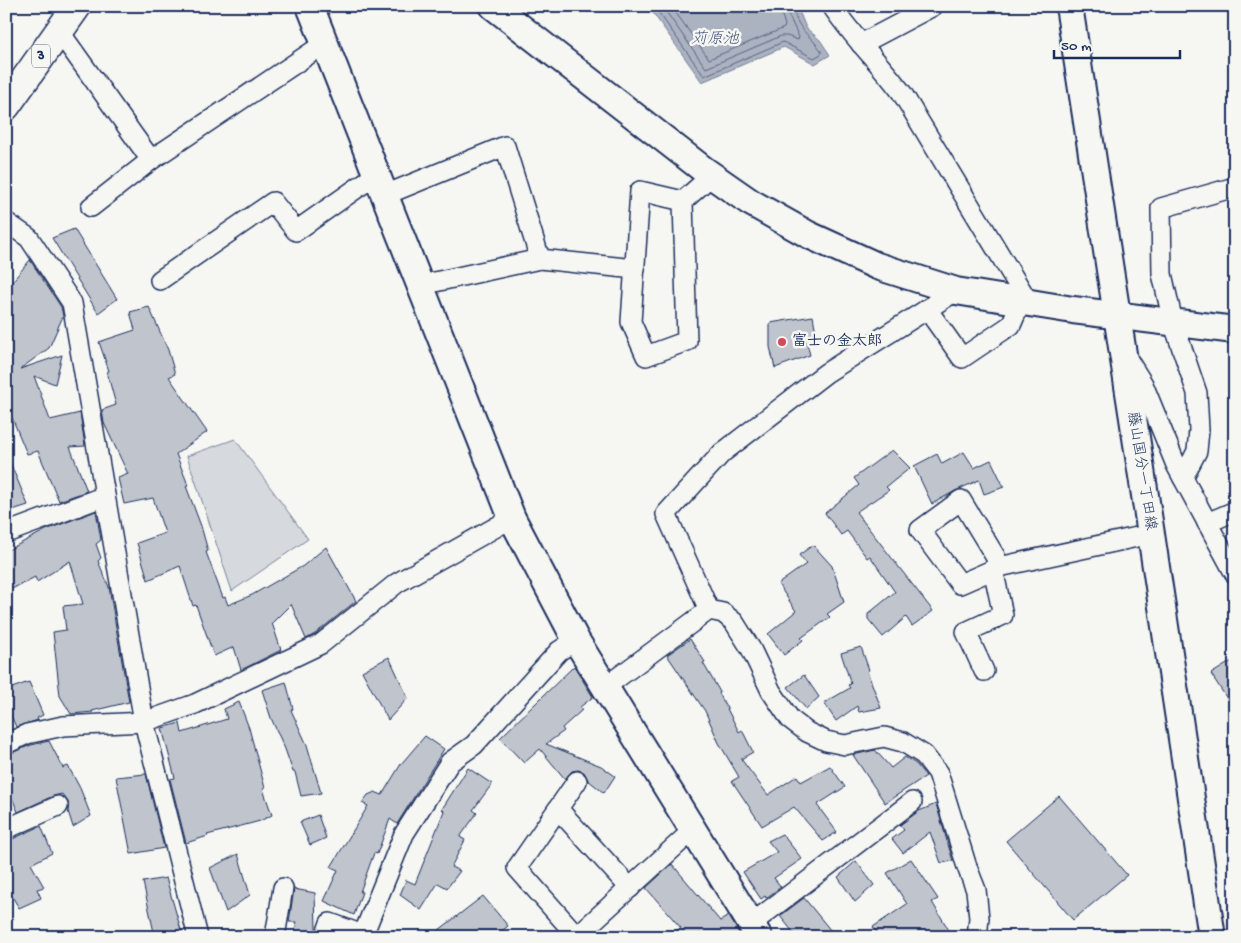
<svg xmlns="http://www.w3.org/2000/svg" width="1241" height="943" font-family="'Gochi Hand','Klee One',sans-serif">
  <style>
    .green { fill: #d6d9dd; stroke: #78849e }
    .water { fill: #abb2c0; stroke: #717e99 }
    .lines { fill: none; stroke-linecap: round; stroke-linejoin: round }
    .shore { stroke: #556385; stroke-width: 1 }
    .building { fill: #c0c4cd; stroke: #1b2f5e }
    .street-casing { stroke: #1b2f5e; stroke-width: 22 }
    .secondary-casing { stroke: #1b2f5e; stroke-width: 30 }
    .highway-casing { stroke: #1b2f5e; stroke-width: 31 }
    .street { stroke: #f6f6f2; stroke-width: 19 }
    .secondary { stroke: #f6f6f2; stroke-width: 26 }
    .highway { stroke: #f6f6f2; stroke-width: 28 }
    .poi-dot { fill: #d1495b; stroke: #f6f6f2; stroke-width: 2 }
    .labels { text-anchor: middle; dominant-baseline: central; stroke-width: 5; stroke-linejoin: round; paint-order: stroke }
    .shield { fill: #f6f6f2; stroke: #5d6b8a; stroke-width: 1 }
    .shield-label { font-size: 14px; font-weight: bold; fill: #1b2f5e }
    .poi-label { font-size: 15px; font-weight: bold; fill: #1b2f5e; stroke: #f6f6f2; text-anchor: start }
    .street-label { font-size: 15px; fill: #1b2f5e; stroke: #f6f6f2 }
    .water-label { font-size: 16px; font-style: italic; fill: #46567b; stroke: #f6f6f2 }
  </style>
  <rect width="100%" height="100%" fill="#f6f6f2"/>
  <filter id="ink" filterUnits="userSpaceOnUse"><feTurbulence type="fractalNoise" baseFrequency=".02" numOctaves="2"/><feDisplacementMap in="SourceGraphic" scale="10" xChannelSelector="R" yChannelSelector="G"/><feConvolveMatrix kernelMatrix="1 2 1 2 8 2 1 2 1" color-interpolation-filters="sRGB"/></filter>
  <g filter="url(#ink)">
    <polygon class="green" points="235,439 308,539 232,591 187,456"/>
    <polygon class="water" points="648,6 797,6 806,28 820,40 830,55 815,64 784,47 702,82"/>
    <g class="lines">
      <g class="shore">
        <path d="M654,6L704,76L783,42L814,58L821,54L822,52C810,34 796,30 793,6"/>
        <polyline points="662,6 706,68 781,36 787,36 798,40 799,37 787,12 787,6"/>
        <polyline points="671,6 709,59 784,28 785,25 779,6"/>
      </g>
    </g>
    <g class="building">
      <polygon points="74,229 117,299 98,313 52,238"/>
      <polygon points="30,260 61,307 63,316 49,348 20,369 62,355 55,384 34,376 50,420 80,413 85,446 70,447 87,491 59,501 38,451 27,454 6,403 6,289"/>
      <polygon points="149,307 168,350 175,374 169,377 207,432 176,454 188,485 186,486 201,526 208,551 206,552 223,598 225,597 228,605 252,595 303,566 326,547 356,601 315,634 306,639 291,604 272,623 281,650 241,670 234,647 214,656 196,605 193,606 180,566 148,580 137,543 165,533 153,498 124,504 118,478 128,474 104,423 102,410 116,405 107,372 109,371 99,342 135,330 130,312"/>
      <polygon points="813,316 816,333 805,336 810,355 775,368 770,347 770,323"/>
      <polygon points="892,450 910,468 886,487 889,490 856,512 933,611 912,626 906,617 883,637 868,619 868,614 895,592 870,556 867,558 847,531 841,535 825,513 859,485 854,478"/>
      <polygon points="964,452 974,468 991,460 1004,487 984,494 979,480 955,491 932,504 914,466 937,454 942,464"/>
      <polygon points="6,453 28,505 6,512"/>
      <polygon points="96,511 101,540 96,544 101,558 98,561 109,587 129,702 92,711 93,712 71,714 60,696 53,632 66,630 63,606 83,604 70,561 37,582 35,577 6,592 6,551 46,530"/>
      <polygon points="813,545 832,566 844,602 827,614 830,617 801,638 803,640 784,655 768,634 796,611 778,584 806,564 799,555"/>
      <polygon points="690,639 705,662 703,663 720,692 719,693 739,732 742,730 753,752 741,759 768,795 797,776 801,782 830,766 845,787 817,805 837,832 823,841 794,807 762,826 732,781 739,777 719,743 705,711 667,655"/>
      <polygon points="861,647 869,670 867,671 881,708 859,712 857,706 836,721 824,703 850,688 848,685 851,684 841,653"/>
      <polygon points="389,657 408,698 388,720 362,671"/>
      <polygon points="1235,659 1235,711 1211,674"/>
      <polygon points="574,666 593,697 580,707 582,710 562,728 564,731 546,744 601,766 615,776 604,793 588,780 584,772 578,770 572,771 565,779 540,749 524,763 500,738"/>
      <polygon points="804,675 819,697 806,709 788,687"/>
      <polygon points="29,682 43,715 37,718 38,720 16,727 6,704 6,690"/>
      <polygon points="286,682 293,709 291,710 307,745 321,793 301,796 295,772 293,772 285,749 271,718 262,690"/>
      <polygon points="239,702 249,728 265,788 263,789 272,815 260,821 207,835 208,836 186,843 170,779 175,778 162,728 180,723 182,733 227,719 224,709"/>
      <polygon points="425,736 444,749 397,824 390,819 377,854 374,853 360,892 362,892 354,915 324,901 338,870 331,867 368,806 362,803 368,795 375,792 382,795 401,764"/>
      <polygon points="49,741 63,768 68,766 80,788 91,816 73,827 68,811 68,802 62,794 53,796 18,812 6,783 6,755 31,745"/>
      <polygon points="875,750 891,768 905,757 916,764 926,776 885,803 853,755"/>
      <polygon points="468,768 492,784 473,810 477,813 460,837 465,840 451,867 460,871 447,888 438,883 421,910 400,895 406,880 415,884 444,811 442,809"/>
      <polygon points="146,774 164,848 131,854 116,777"/>
      <polygon points="1059,796 1127,875 1073,920 1006,841"/>
      <polygon points="936,804 953,861 941,863 930,832 903,853 892,839 904,830 900,825 919,811"/>
      <polygon points="318,815 326,838 310,845 300,822"/>
      <polygon points="41,826 52,853 31,864 44,887 37,889 41,898 19,908 6,886 6,842"/>
      <polygon points="782,834 802,859 774,878 781,887 766,898 765,896 761,899 743,872 777,852 768,841"/>
      <polygon points="238,854 250,895 226,912 210,868"/>
      <polygon points="911,859 938,899 932,902 953,937 879,937 873,927 907,904 887,873"/>
      <polygon points="856,861 874,885 855,902 838,877"/>
      <polygon points="672,864 720,921 729,916 741,937 663,937 681,928 646,888"/>
      <polygon points="166,878 183,937 155,937 143,882"/>
      <polygon points="294,889 315,893 316,929 314,937 293,937 297,922 289,922"/>
      <polygon points="483,896 508,926 494,937 430,937"/>
      <polygon points="804,898 836,937 797,937 780,916"/>
    </g>
    <g class="lines">
      <g class="street-casing">
        <g id="street">
          <path d="M832,6C853,38 880,63 902,93L1029,303"/>
          <polyline points="59,31 151,160"/>
          <polyline points="861,44 933,6"/>
          <polyline points="385,195 505,146 540,259"/>
          <polyline points="683,201 640,191 631,322 646,356 687,341 683,201 712,175"/>
          <polyline points="91,207 151,160 324,44"/>
          <polyline points="6,222 29,238 72,303 144,722 198,937"/>
          <polyline points="160,280 273,202 296,231 377,174"/>
          <polyline points="421,285 540,259 635,269"/>
          <polyline points="927,309 962,358 1011,325 1021,302"/>
          <polyline points="1128,360 1143,384 1176,465 1235,574"/>
          <polyline points="1183,478 1197,451 1199,430 1197,393 1173,322 1162,274 1161,208 1235,187"/>
          <polyline points="1207,523 1235,511"/>
          <polyline points="6,533 105,496"/>
          <polyline points="999,567 995,556 961,500 920,530 960,584 999,567 1151,534"/>
          <polyline points="709,610 723,613 734,622 751,649 771,691 790,719 807,732 826,741 845,745 884,737 903,742 924,755 938,773 967,867 976,890 979,918 977,937"/>
          <polyline points="984,671 966,632 1003,615 993,569"/>
          <polyline points="605,687 709,610 666,514 722,453 826,373 956,291"/>
          <polyline points="6,744 27,734 63,726 144,722 195,704 321,644 397,583 512,518"/>
          <polyline points="577,781 517,868 577,936 693,830"/>
          <polyline points="558,809 630,888"/>
          <polyline points="6,829 58,806"/>
          <polyline points="751,924 912,802"/>
          <polyline points="275,937 283,888"/>
          <polyline points="325,937 330,923 363,935 404,834 450,762 474,745 559,651 576,640"/>
        </g>
      </g>
      <g class="secondary-casing">
        <g id="secondary">
          <polyline points="310,6 512,518 576,640 759,937"/>
          <polyline points="493,6 704,170 750,202 809,235 877,266 956,291 1073,310 1235,330"/>
          <polyline points="1069,6 1151,534 1212,937"/>
        </g>
      </g>
      <g class="highway-casing">
        <polyline id="highway" points="6,106 77,6"/>
      </g>
      <use href="#street" class="street"/>
      <use href="#secondary" class="secondary"/>
      <use href="#highway" class="highway"/>
    </g>
  </g>
  <circle class="poi-dot" cx="782" cy="342" r="5"/>
  <g class="labels">
    <rect class="shield" x="32" y="44.5" width="18" height="23" rx="4"/>
    <g class="shield-label">
      <text x="41" y="56">3</text>
    </g>
    <g class="poi-label">
      <text x="792" y="342">富士の金太郎</text>
    </g>
    <g class="street-label">
      <text transform="translate(1141 471) rotate(81)">藤山国分一丁田線</text>
    </g>
    <g class="water-label">
      <text x="715" y="40">苅原池</text>
    </g>
  </g>
  <rect width="1241" height="943" fill="none" stroke="#f6f6f2" stroke-width="25"/>
  <rect x="12" y="12" width="1216" height="918" fill="none" stroke="#1b2f5e" stroke-width="2" filter="url(#ink)"/>
  <path d="M1054 50v8h126v-8" fill="none" stroke="#1b2f5e" stroke-width="2.5"/>
  <text x="1061" y="50" font-size="15" fill="#1b2f5e" stroke="#f6f6f2" stroke-width="4" paint-order="stroke">50 m</text>
</svg>
